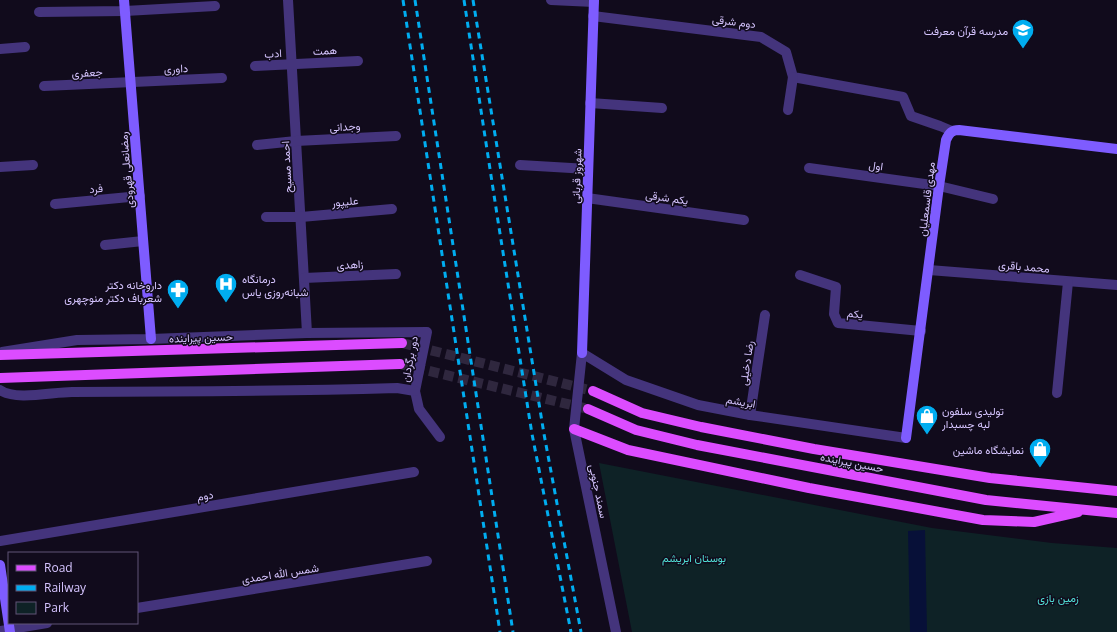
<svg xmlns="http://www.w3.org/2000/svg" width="1117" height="632" font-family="'Open Sans',Vazirmatn,sans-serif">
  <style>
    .green { fill: #0e2226 }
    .water { fill: #071038 }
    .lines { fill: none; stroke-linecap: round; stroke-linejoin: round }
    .primary-tunnel { stroke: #2f273e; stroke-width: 10; stroke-dasharray: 10 5; stroke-linecap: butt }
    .street { stroke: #44347c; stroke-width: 10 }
    .secondary { stroke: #7e5cff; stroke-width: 10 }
    .primary { stroke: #dc4cff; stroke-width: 10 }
    .rail { stroke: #00adf0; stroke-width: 3; stroke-dasharray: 6 5; stroke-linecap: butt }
    .labels { text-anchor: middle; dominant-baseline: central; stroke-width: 3; stroke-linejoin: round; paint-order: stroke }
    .street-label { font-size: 11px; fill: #d6c5ff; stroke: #110b1c }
    .poi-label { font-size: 11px; fill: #d6c5ff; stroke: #110b1c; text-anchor: end }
    .park-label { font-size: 11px; fill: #50e0d6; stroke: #110b1c }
  </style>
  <rect width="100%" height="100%" fill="#110b1c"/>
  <polygon class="green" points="599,463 932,528 1052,543 1117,548 1117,632 632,632"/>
  <polygon class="water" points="925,530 927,632 910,632 908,531"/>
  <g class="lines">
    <g class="primary-tunnel">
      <polyline points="402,343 593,391"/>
      <polyline points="400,364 588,409"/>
    </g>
    <g class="street">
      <polyline points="288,0 307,333"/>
      <polyline points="551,0 594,2"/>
      <polyline points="39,12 125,11 215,6"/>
      <polyline points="593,16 761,37 786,52 793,77 903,97 911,116 940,126 952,131"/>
      <polyline points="0,49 25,47"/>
      <polyline points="255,66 358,61"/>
      <polyline points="44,86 222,78"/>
      <polyline points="590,103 662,108"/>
      <polyline points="788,110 793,77"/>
      <polyline points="257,145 296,141 396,136"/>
      <polyline points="520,165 588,169"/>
      <polyline points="0,167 33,165"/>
      <polyline points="809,168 939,186 993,199"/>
      <polyline points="587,198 744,220"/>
      <polyline points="55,204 140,196"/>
      <polyline points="266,217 301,217 392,209"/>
      <polyline points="105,245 143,241"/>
      <polyline points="929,270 1117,285"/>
      <polyline points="800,275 836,287 834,314 838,323 921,331"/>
      <polyline points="304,278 396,274"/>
      <polyline points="2,352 77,340 151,339 307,333 427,332 415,391 419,409 440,437"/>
      <path d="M0,390C16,401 52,392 72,392C180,392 289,391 397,388L415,391"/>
      <polyline points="1057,393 1068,282"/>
      <polyline points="750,415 765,315"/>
      <polyline points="0,541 414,472"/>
      <polyline points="137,608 427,561"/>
      <polyline points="0,631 47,623"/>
      <polyline points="616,632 574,429 582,353 626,380 698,405 750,415 906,438"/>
    </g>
    <g class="secondary">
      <polyline points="124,0 151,339"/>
      <polyline points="582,353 594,0"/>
      <path d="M906,438L939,186L946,140C949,133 952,130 959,130L1117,149"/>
      <polyline points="0,565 10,632"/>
    </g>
    <g class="primary">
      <polyline points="0,355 402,343"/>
      <polyline points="0,378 400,364"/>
      <polyline points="593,391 642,413 701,427 814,449 990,478 1117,491"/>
      <polyline points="588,409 636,430 697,445 986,500 1117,513"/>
      <polyline points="574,429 628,450 809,488 983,520 1034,522 1078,512"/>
    </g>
    <g class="rail">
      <polyline points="403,0 500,632"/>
      <polyline points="415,0 513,632"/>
      <polyline points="464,0 498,221 532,434 571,632"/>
      <polyline points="473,0 544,434 581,632"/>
    </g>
  </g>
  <defs>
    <g id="school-pin" transform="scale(1.15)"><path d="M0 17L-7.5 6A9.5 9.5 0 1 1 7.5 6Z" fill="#00adf0" stroke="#110b1c"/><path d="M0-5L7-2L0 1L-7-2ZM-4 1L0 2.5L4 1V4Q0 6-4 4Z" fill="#fff"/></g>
    <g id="hospital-pin" transform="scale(1.15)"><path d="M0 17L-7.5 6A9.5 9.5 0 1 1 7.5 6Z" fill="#00adf0" stroke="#110b1c"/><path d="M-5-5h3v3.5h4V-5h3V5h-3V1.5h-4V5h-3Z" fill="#fff"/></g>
    <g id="pharmacy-pin" transform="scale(1.15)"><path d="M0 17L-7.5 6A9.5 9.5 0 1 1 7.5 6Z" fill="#00adf0" stroke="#110b1c"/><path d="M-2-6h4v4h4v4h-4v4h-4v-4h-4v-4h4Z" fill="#fff"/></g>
    <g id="shop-pin" transform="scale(1.15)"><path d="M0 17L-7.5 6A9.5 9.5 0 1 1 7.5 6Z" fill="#00adf0" stroke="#110b1c"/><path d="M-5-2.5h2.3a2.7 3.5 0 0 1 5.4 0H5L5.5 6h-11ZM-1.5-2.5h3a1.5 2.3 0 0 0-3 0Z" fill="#fff"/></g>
  </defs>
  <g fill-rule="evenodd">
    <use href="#school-pin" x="1023" y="30"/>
    <use href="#hospital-pin" x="226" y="284"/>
    <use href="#pharmacy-pin" x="178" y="290"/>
    <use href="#shop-pin" x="927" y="416"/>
    <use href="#shop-pin" x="1040" y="449"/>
  </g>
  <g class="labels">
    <g class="street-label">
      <text transform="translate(734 21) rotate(7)">دوم شرقی</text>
      <text transform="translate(325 50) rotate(-2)">همت</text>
      <text transform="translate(273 53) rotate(-4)">ادب</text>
      <text transform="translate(176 68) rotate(-2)">داوری</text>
      <text transform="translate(87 72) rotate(-3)">جعفری</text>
      <text transform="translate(345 126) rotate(-3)">وجدانی</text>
      <text transform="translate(876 165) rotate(8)">اول</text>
      <text transform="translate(286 167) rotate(-93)">احمد مسیح</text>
      <text transform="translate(126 170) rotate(-95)">رمضانعلی قهرودی</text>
      <text transform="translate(576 176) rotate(-88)">شهروز قربانی</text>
      <text transform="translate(96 188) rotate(-5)">فرد</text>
      <text transform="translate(667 197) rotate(8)">یکم شرقی</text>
      <text transform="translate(926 199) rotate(-83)">مهدی قاسمعلیان</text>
      <text transform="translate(345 201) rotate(-5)">علیپور</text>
      <text transform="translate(350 264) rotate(-3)">زاهدی</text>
      <text transform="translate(1024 266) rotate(5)">محمد باقری</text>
      <text transform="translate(855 313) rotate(5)">یکم</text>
      <text transform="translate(201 337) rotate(-2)">حسین پیراینده</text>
      <text transform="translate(409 359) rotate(-79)">دور برگردان</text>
      <text transform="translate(746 363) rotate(-82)">رضا دخیلی</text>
      <text transform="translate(741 401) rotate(10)">ابریشم</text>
      <text transform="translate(852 462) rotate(11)">حسین پیراینده</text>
      <text transform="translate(599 491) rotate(78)">سمند جنوبی</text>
      <text transform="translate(205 495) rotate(-10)">دوم</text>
      <text transform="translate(280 573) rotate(-9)">شمس الله احمدی</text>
    </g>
    <g class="poi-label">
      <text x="1008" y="30">مدرسه قرآن معرفت</text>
      <text x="242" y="278" text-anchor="start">درمانگاه<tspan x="242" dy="13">شبانه‌روزی یاس</tspan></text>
      <text x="162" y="284">داروخانه دکتر<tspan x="162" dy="13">شعرباف دکتر منوچهری</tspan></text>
      <text x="942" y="410" text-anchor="start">تولیدی سلفون<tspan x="942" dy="13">لبه‌ چسبدار</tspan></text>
      <text x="1024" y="449">نمایشگاه ماشین</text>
    </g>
    <g class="park-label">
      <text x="694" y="557">بوستان ابریشم</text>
      <text x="1058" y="597">زمین بازی</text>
    </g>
  </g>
  <rect x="8" y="552" width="130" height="72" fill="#110b1c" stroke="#605577"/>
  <rect x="16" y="565" width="20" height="6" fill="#dc4cff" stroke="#605577"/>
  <text x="44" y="572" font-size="12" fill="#d6c5ff">Road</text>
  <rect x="16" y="585" width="20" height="6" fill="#00adf0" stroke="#605577"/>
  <text x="44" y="592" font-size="12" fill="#d6c5ff">Railway</text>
  <rect x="16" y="602" width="20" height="12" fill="#0e2226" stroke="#605577"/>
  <text x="44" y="612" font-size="12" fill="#d6c5ff">Park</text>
</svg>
